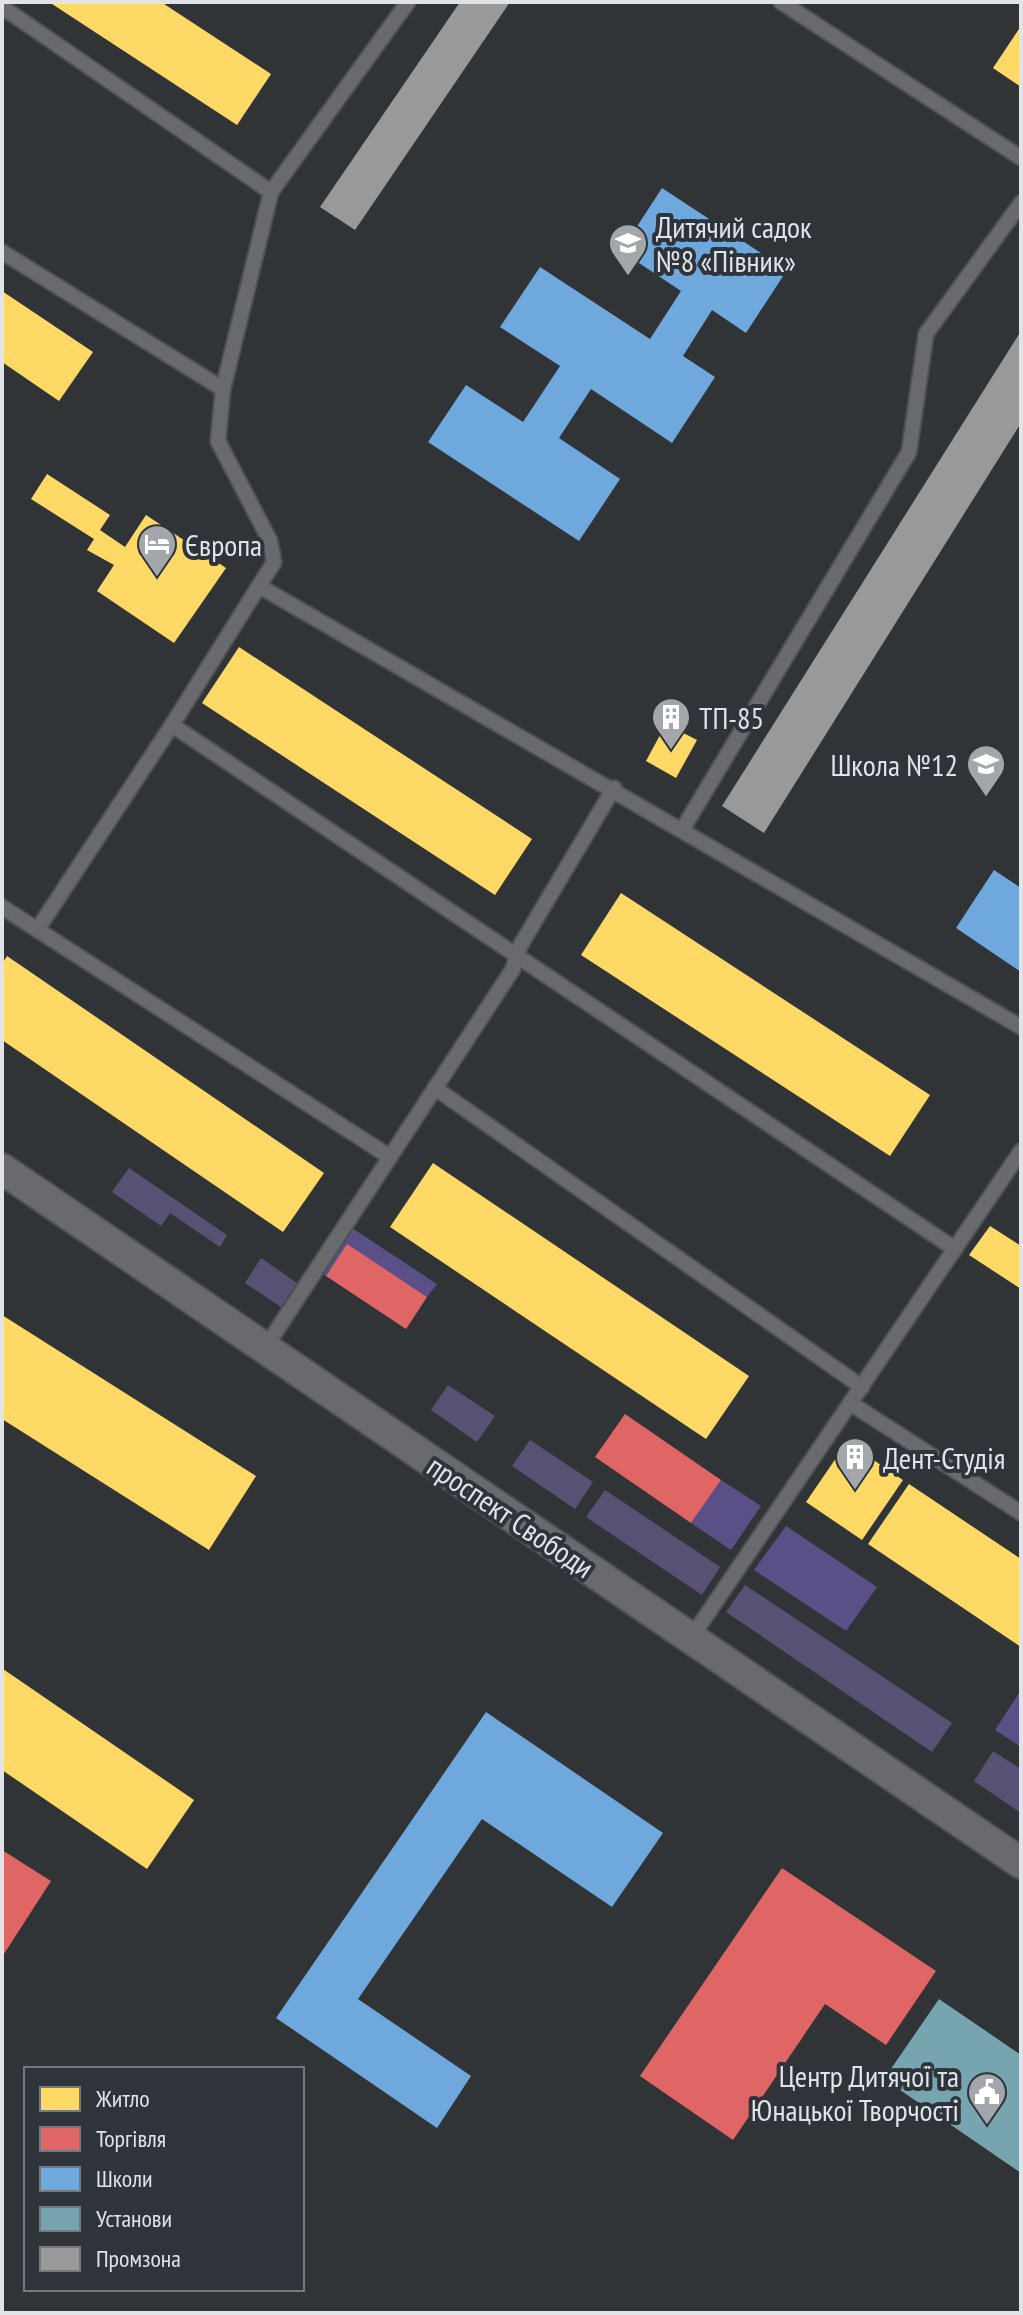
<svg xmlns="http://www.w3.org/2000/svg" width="1023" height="2315" font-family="'PT Sans Narrow',sans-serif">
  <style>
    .green { fill: #585174 }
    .forest { fill: #5b4f88 }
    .homes { fill: #ffd966 }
    .shops { fill: #e06666 }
    .schools { fill: #6fa8dc }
    .public { fill: #76a5af }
    .industry { fill: #999 }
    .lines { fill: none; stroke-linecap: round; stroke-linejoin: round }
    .service-casing { stroke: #4d5153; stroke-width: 18 }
    .minor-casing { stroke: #4d5153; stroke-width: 34 }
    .service { stroke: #686a6d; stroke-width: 14 }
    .minor { stroke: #686a6d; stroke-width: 30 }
    .labels { text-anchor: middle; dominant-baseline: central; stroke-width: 8; stroke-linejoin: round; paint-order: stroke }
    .poi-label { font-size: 30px; fill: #e0e4e9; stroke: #2e343a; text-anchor: start }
    .street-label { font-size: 30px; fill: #e0e4e9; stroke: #2e343a }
  </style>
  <rect width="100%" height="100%" fill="#313437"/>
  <g class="green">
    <polygon points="129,1168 227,1235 220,1247 170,1213 161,1226 112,1192"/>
    <polygon points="261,1258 297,1283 281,1307 245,1283"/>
    <polygon points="448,1385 495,1416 477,1442 431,1410"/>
    <polygon points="530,1440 593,1482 575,1509 512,1466"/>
    <polygon points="605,1490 720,1567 702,1595 586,1517"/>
    <polygon points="745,1585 952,1723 932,1752 726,1612"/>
    <polygon points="993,1751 1021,1769 1021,1813 974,1781"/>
  </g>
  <g class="forest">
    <polygon points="352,1228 437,1284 427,1297 347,1245 326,1276 323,1274"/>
    <polygon points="721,1480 761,1506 731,1550 691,1523"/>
    <polygon points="786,1526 877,1587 846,1631 754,1570"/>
    <polygon points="1021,1690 1021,1747 995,1730"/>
  </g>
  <g class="homes">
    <polygon points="49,2 161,2 271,74 237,125"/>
    <polygon points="1021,26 1021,87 993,68"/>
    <polygon points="2,291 93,352 59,401 2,362"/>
    <polygon points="47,474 110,515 100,530 125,547 146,515 226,568 174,643 97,591 114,565 87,550 94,539 31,499"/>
    <polygon points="239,647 532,839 495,895 202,703"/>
    <polygon points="666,724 697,740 676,778 646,761"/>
    <polygon points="621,893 930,1095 890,1156 581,955"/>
    <polygon points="7,956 324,1173 283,1232 2,1040 2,964"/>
    <polygon points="433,1163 749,1376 706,1439 390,1227"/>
    <polygon points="990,1226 1021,1246 1021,1289 969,1255"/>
    <polygon points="2,1315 256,1476 209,1550 2,1419"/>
    <polygon points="847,1442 903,1480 862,1540 806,1502"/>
    <polygon points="909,1484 1021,1559 1021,1647 868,1544"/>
    <polygon points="3,1669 194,1800 147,1869 2,1770"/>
  </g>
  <g class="shops">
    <polygon points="347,1244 427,1297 406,1329 326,1276"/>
    <polygon points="625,1414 721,1480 691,1523 595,1457"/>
    <polygon points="2,1850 51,1881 2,1957"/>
    <polygon points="782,1868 936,1971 886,2045 825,2004 733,2140 640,2076"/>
  </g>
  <g class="schools">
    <polygon points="662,188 787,270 746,333 712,310 683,356 715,377 672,443 591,389 559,438 620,479 579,541 428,442 466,385 523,422 560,366 500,327 540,267 650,339 681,291 621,251"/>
    <polygon points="994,870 1021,888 1021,972 956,928"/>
    <polygon points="486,1712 663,1833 612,1907 482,1819 358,1999 471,2076 437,2128 276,2018"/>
  </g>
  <polygon class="public" points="939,1999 1021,2055 1021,2173 884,2079"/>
  <g class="industry">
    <polygon points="460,2 510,2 355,230 320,207"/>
    <polygon points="1021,331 1021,423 764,833 722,806"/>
  </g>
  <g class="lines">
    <g class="service-casing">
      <g id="service">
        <polyline points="781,2 1021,158"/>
        <polyline points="2,7 271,192"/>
        <polyline points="2,252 223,389"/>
        <polyline points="259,586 1021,1027"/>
        <polyline points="172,725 955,1249"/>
        <polyline points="682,830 909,452 926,334 1021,203"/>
        <polyline points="2,907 390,1157"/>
        <polyline points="37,930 172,725 274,562 270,541 218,441 223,389 271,192 408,2"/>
        <polyline points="435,1088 862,1387"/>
        <polyline points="265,1348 513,969 520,946 614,788"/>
        <polyline points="850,1403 1021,1513"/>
        <polyline points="691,1638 1021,1151"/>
      </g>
    </g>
    <g class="minor-casing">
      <polyline id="minor" points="2,1169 1021,1863"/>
    </g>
    <use href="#service" class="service"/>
    <use href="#minor" class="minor"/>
  </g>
  <defs>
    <g id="school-pin" transform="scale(2)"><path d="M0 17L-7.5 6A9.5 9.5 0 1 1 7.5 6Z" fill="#a3a6ab" stroke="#2e343a"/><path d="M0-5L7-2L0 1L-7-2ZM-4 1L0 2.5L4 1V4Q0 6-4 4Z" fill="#fff"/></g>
    <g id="hotel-pin" transform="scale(2)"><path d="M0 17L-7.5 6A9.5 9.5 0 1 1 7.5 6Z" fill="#a3a6ab" stroke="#2e343a"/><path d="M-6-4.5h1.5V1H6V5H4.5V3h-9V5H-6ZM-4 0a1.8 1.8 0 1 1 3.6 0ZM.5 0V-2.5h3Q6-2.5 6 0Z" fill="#fff"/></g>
    <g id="building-pin" transform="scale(2)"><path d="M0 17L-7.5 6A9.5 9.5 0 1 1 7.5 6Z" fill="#a3a6ab" stroke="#2e343a"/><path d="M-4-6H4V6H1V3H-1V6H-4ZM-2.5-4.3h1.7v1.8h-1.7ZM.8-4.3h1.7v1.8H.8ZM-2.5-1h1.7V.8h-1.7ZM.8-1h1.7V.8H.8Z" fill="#fff"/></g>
    <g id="civic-pin" transform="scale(2)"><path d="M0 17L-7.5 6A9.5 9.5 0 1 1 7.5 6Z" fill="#a3a6ab" stroke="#2e343a"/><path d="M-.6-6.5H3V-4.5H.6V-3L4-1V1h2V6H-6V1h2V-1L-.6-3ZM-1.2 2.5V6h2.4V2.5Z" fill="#fff"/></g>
  </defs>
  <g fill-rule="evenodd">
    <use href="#school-pin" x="628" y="243"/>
    <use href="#hotel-pin" x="157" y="544"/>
    <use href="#building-pin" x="671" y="717"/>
    <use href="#school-pin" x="986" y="764"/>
    <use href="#building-pin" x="855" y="1457"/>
    <use href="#civic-pin" x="987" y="2092"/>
  </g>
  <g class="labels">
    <g class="poi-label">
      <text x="656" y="226">Дитячий садок<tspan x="656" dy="34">№8 «Півник»</tspan></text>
      <text x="185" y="544">Європа</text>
      <text x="699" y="717">ТП-85</text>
      <text x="958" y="764" text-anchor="end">Школа №12</text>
      <text x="883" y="1457">Дент-Студія</text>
      <text x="959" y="2075" text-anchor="end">Центр Дитячої та<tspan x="959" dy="34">Юнацької Творчості</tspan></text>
    </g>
    <g class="street-label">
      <text transform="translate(511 1516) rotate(34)">проспект Свободи</text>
    </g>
  </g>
  <rect width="1023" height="2315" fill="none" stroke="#e0e4e9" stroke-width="8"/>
  <rect x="24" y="2067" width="280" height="224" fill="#2e343a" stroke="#757a80" stroke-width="2"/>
  <rect x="40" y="2087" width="40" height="24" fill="#ffd966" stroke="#757a80" stroke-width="2"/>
  <text x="96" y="2107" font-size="24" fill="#e0e4e9">Житло</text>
  <rect x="40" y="2127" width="40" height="24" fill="#e06666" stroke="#757a80" stroke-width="2"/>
  <text x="96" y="2147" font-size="24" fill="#e0e4e9">Торгівля</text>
  <rect x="40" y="2167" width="40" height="24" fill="#6fa8dc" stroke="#757a80" stroke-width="2"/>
  <text x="96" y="2187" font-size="24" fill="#e0e4e9">Школи</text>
  <rect x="40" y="2207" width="40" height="24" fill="#76a5af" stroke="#757a80" stroke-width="2"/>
  <text x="96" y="2227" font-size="24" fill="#e0e4e9">Установи</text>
  <rect x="40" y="2247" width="40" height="24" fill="#999999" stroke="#757a80" stroke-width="2"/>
  <text x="96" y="2267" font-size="24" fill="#e0e4e9">Промзона</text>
</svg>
